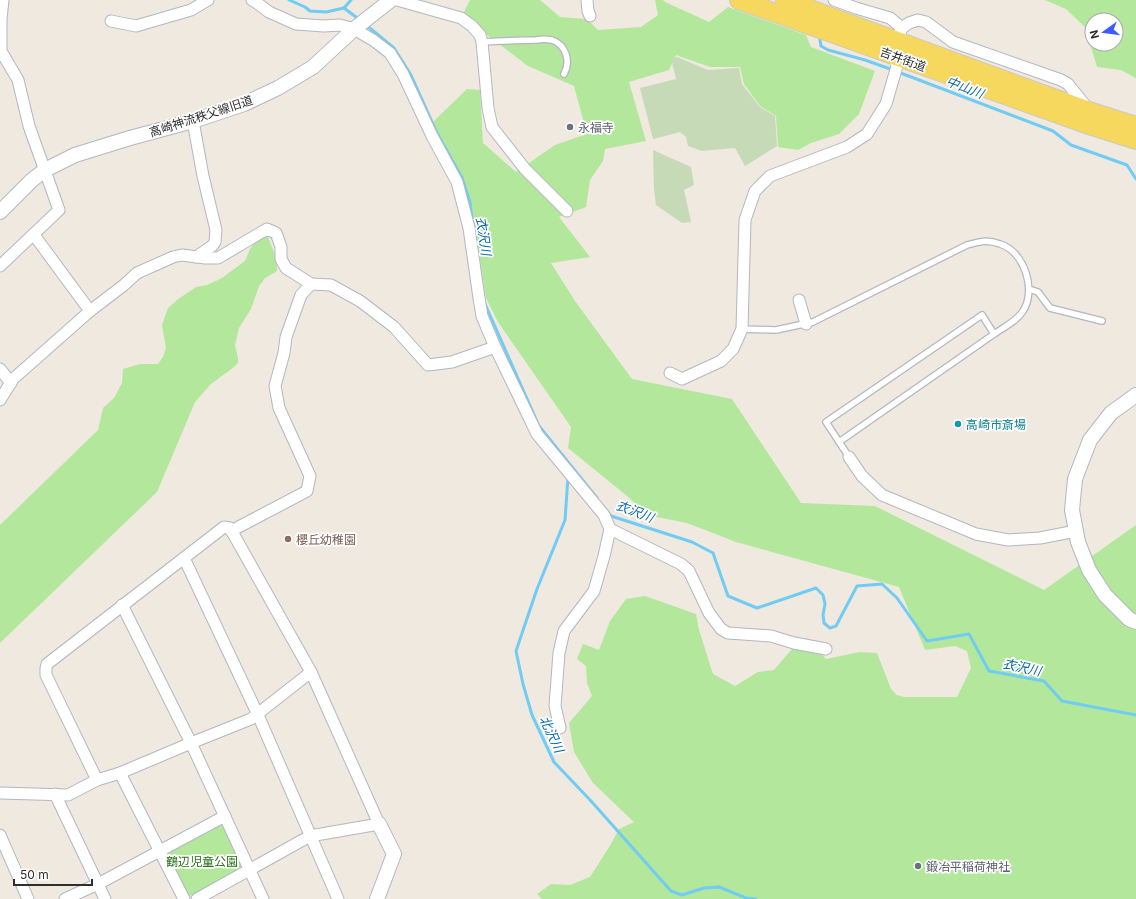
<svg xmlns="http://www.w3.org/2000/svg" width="1136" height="899" font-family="Inter,'Noto Sans JP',sans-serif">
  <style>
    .green { fill: #b3e79c; fill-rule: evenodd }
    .cemetery { fill: #c7dab7 }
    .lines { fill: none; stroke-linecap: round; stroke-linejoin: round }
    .stream { stroke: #71ccf4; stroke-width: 3 }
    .service-casing { stroke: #b4b6c1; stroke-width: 8 }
    .minor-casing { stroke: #b4b6c1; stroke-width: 13 }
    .tertiary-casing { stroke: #b4b6c1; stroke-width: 16 }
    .primary-casing { stroke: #c9c9c9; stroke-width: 20 }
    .service { stroke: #fff; stroke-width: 5.5 }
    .minor { stroke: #fff; stroke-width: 11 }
    .tertiary { stroke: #fff; stroke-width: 14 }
    .primary { stroke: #f6d85e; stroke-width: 18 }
    .worship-dot { fill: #6b7280; stroke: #fff; stroke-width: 1.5 }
    .culture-dot { fill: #0f9aa8; stroke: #fff; stroke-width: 1.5 }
    .education-dot { fill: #8d6e63; stroke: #fff; stroke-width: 1.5 }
    .labels { text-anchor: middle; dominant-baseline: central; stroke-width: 3.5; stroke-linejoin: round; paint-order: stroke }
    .street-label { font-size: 12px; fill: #2e2e2e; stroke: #fff }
    .worship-label { font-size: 12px; fill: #5b616d; stroke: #fff; text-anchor: start }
    .culture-label { font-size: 12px; fill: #0d838f; stroke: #fff; text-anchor: start }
    .education-label { font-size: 12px; fill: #785e54; stroke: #fff; text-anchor: start }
    .park-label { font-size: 12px; fill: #287019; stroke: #fff }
    .water-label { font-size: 13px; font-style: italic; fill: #096ba7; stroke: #fff }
  </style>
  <rect width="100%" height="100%" fill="#efe9e0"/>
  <g class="green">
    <polygon points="470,0 540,0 560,17 587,19 598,30 641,27 658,15 655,0 663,0 665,2 709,22 728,7 806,35 811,47 875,71 859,114 839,134 811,143 798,150 778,147 776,116 760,106 744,84 740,67 710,67 676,55 669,70 629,82 646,141 605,149 603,161 590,180 586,207 559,217 590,257 551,263 575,301 632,379 732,399 801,503 875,506 1044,590 1136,525 1136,899 542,899 537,894 551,884 570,885 590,877 611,844 619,829 634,822 593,783 574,752 569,723 592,696 587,683 586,666 577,659 583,644 599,650 610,621 626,599 645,596 696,614 699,630 713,674 735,686 758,672 774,670 792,649 807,638 826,659 860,652 877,653 891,689 897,695 904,697 957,697 971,668 967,651 955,646 925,650 899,587 736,542 687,523 647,515 627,496 568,448 571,427 498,322 486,298 471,201 433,122 467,89 480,90 483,143 516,172 555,145 587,134 574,86 528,66 462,16"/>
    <path d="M1045,0H1136V78L1121,70L1097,67L1085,27L1066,9ZM1092,20H1116V44H1092Z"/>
    <path d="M266,233C272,246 277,257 277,271L265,278L259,286L251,309L239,328L235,345L238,358V363L234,367L211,384L195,402L157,492L0,643V525L98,430L103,408L114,398L122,383L123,369L140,364H158L163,357L166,348L162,325L168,308L177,300L196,287L207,285L222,278L245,261L250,249L258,237Z"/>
    <polygon points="222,824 225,825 242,865 241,870 192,895 187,896 166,854 167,850"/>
  </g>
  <g class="cemetery">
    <polygon points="677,57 708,70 739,68 742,84 760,107 775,116 777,146 745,166 735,148 702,151 688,146 686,137 680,132 653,139 640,88 676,79 671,58"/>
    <polygon points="653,150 691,167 694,185 684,190 691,222 682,223 656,205 654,190"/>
  </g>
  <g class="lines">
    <g class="stream">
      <polyline points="289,0 305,7 310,11 326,12 344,8"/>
      <polyline points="344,8 360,20"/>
      <polyline points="344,8 351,0"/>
      <polyline points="366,25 394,48 411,75 437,133 462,178 470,202 472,218"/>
      <polyline points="819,34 821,46 828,50 865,60 893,70"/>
      <polyline points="898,72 1053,131 1071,145 1127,165 1136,179"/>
      <polyline points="485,304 539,426 597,498"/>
      <polyline points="568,477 565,520 537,589 516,651 523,684 532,715 554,762 591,801 671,891 682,895 704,888 719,887 746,898 756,899"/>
      <polyline points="607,511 611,516 692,542 713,553 728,596 757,608 816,588 823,595 825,604 823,615 824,623 830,628 836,626 857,586 882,584 897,598 927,641 969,634 989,671 1044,681 1062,701 1136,715"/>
    </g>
    <g class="service-casing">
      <g id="service">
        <path d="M482,42C500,41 518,40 536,40C541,39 547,39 552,40C566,45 571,61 564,74"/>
        <polyline points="1029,289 1038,292 1050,308 1102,321"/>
        <path d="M742,329L776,330L813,322L967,245C980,242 986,239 1000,244C1024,251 1037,290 1023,311C1017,321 1004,327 994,334L982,315L826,422L849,457"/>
        <polyline points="839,442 994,334"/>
      </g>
    </g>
    <g class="minor-casing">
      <g id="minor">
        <polyline points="252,0 257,3 269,12 296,24 324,26 340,25 354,29 373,40 390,53 403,74 432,136 457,182 469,228 479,298 482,316 495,347 537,434 604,515 610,529 681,564 689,571 709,613 721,629 728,633 771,636 794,643 826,649"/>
        <polyline points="397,0 461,18 472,26 480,35 482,42 488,108 492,127 525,169 567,211"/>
        <polyline points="587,0 588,11 590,16"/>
        <polyline points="834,0 856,8 890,18 902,28"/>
        <polyline points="111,21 136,26 191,10 208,0"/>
        <polyline points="193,121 203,176 216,230 215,242 212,246 196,257"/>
        <polyline points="34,235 90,311"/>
        <polyline points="0,266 59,210 29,126 18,80 1,51 1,19 3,0"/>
        <polyline points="799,300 806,324"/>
        <polyline points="0,369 11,383"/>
        <polyline points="670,373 682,379 721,361 733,349 742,329 745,220 755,191 770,176 847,147 867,134 886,104 897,66 893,55 897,40 902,28 909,23 918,20 926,22 953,42 1061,80 1068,84 1089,110"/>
        <polyline points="0,400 13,379 90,311 124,285 137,273 173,257 182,255 205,258 218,258 267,229 276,233 281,247 281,259 286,268 311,284"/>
        <polyline points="849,457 862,476 882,495 976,534 1008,540 1040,538 1076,531"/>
        <polyline points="231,531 307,491 310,476 279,408 275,386 284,353 286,337 301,295 311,284 331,285 360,301 394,327 428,365 452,362 495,347"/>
        <polyline points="184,558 258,715 338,899"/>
        <polyline points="122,605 191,743 263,899"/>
        <polyline points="560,728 555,706 559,653 564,631 594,591 604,556 610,529"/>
        <polyline points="120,773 184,899"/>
        <polyline points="97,780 46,675 46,668 47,664 224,527 230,528 311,672 379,824 310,836 197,899"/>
        <polyline points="0,793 68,795 97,780 120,773 191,743 251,719 311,672"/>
        <polyline points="55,794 105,899"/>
        <polyline points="0,835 28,899"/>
        <polyline points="65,899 98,884 225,816"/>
      </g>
    </g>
    <g class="tertiary-casing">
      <g id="tertiary">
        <polyline points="0,212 32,180 45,170 75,155 130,138 193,121 244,104 278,88 313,67 354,29 391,0"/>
        <polyline points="1136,395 1111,413 1090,440 1075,479 1072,510 1078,542 1089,570 1105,595 1129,619 1136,622"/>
        <polyline points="377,899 394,854 379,824"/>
      </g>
    </g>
    <g class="primary-casing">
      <g id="primary">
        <polyline points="739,0 1089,125 1136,140"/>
        <polyline points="785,0 1089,111 1136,126"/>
      </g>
    </g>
    <use href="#service" class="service"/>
    <use href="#minor" class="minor"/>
    <use href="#tertiary" class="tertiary"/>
    <use href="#primary" class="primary"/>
  </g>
  <g class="worship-dot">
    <circle cx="570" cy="127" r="4"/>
    <circle cx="918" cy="866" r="4"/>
  </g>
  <circle class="culture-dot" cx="958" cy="424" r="4"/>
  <circle class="education-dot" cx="288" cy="539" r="4"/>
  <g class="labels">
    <g class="street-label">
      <text transform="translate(903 59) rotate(20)">吉井街道</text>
      <text transform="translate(201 116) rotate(-18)">高崎神流秩父線旧道</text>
    </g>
    <g class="worship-label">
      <text x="578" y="127">永福寺</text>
      <text x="926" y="866">鍛冶平稲荷神社</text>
    </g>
    <g class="culture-label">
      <text x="966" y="424">高崎市斎場</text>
    </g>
    <g class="education-label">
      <text x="296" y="539">櫻丘幼稚園</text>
    </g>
    <g class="park-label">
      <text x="202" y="861">鶴辺児童公園</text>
    </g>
    <g class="water-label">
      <text transform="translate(965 87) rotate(21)">中山川</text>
      <text transform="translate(484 236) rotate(82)">衣沢川</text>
      <text transform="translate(635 511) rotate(21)">衣沢川</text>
      <text transform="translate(1022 667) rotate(12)">衣沢川</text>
      <text transform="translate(552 734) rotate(65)">北沢川</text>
    </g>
  </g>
  <g transform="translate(1104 32) rotate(256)"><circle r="19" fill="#ffffff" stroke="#ababab"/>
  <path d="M0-3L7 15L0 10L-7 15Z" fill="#3e5bff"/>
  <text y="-6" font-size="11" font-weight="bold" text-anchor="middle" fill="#2e2e2e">N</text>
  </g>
  <path d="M14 879v6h78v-6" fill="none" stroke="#2e2e2e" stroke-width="2"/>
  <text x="20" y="879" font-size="12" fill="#2e2e2e" stroke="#ffffff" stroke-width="3" paint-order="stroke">50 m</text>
</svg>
